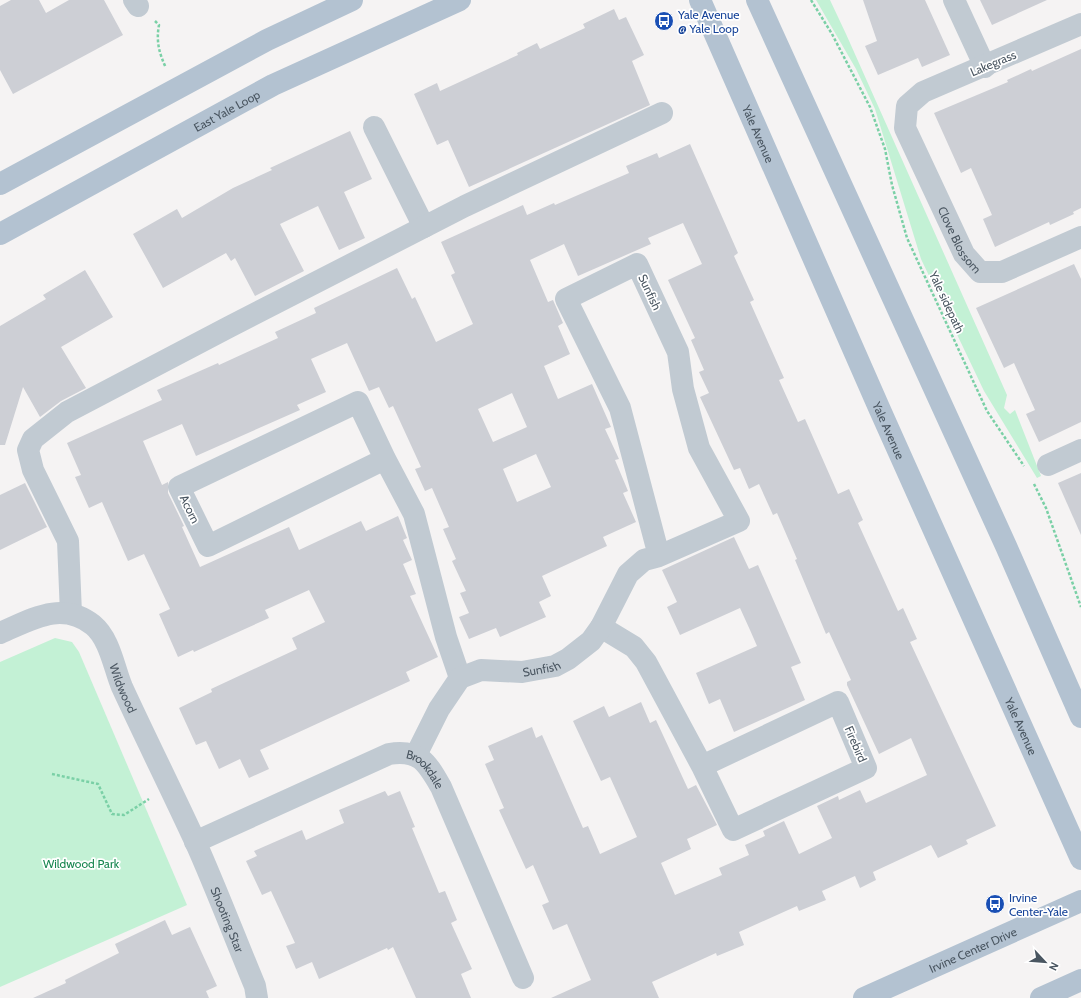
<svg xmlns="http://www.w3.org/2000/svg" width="1081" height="998" font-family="Cabin,sans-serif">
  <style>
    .green { fill: #c3f1d5 }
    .building { fill: #cdcfd5; fill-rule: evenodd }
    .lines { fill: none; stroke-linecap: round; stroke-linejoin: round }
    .path { stroke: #7ad0a6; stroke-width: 2.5; stroke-dasharray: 3 2; stroke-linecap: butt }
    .minor { stroke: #c1cad2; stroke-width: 22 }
    .major { stroke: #b3c2d1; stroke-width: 22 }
    .labels { text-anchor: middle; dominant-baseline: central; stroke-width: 3.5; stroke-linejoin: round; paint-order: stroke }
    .transit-label { font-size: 12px; fill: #164399; stroke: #fff; text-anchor: start }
    .street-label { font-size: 12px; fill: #4a5661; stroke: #fff }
    .park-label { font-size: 12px; fill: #17864f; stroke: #fff }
  </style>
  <rect width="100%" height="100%" fill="#f5f3f3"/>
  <g class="green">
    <polygon points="816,0 830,0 846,34 1007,395 1004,408 1010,414 1015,410 1041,476 1037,478 984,391 921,259 875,109 856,69"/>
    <polygon points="55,638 72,642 79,652 187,905 0,987 0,662"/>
  </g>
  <g class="building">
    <polygon points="11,0 39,0 46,13 69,0 104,0 123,35 13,94 0,70 0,6"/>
    <polygon points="863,0 925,0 950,55 922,67 918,58 878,75 865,46 877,41"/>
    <polygon points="980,0 1047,0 992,25"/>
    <polygon points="614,9 619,20 626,17 644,55 632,61 650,105 469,187 448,140 437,145 414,94 437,83 440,91 518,55 517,53 537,43 540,49 585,28 583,24"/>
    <polygon points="1081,49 1081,208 1073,212 1074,214 1050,225 1049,222 995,247 983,219 992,215 971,168 961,173 934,113 1008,82 1007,80 1031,69 1032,71"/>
    <polygon points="350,131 372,179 344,192 365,238 339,250 318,206 280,224 304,271 255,296 235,258 231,261 226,253 163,288 133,234 177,209 182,218 233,188 272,170 270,168"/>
    <path d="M690,144L738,253L734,256L754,300L750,302L784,378L779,380L798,422L805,419L838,494L849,489L863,520L858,523L898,611L903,608L917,639L910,642L996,826L966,840L968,844L938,858L931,845L873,872L876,880L860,888L855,876L822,891L826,900L799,911L797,906L739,932L744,945L717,956L716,953L652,982L659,998H551L591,980L567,924L553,930L542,905L549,902L533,865L526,869L499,810L504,808L485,764L494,760L488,746L532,727L536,738L542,735L583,828L588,826L600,854L637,837L610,777L601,781L573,721L604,706L609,717L641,702L650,723L656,720L688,789L696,785L717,825L687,839L691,849L661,863L675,895L722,875L719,868L749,855L745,845L765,836L763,831L784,821L799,854L832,838L817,806L838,796L839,800L860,790L866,803L927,775L911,738L879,754L847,685V682L851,680L829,632L826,634L795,560L797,559L777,513L773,515L759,484L749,489L740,468L734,470L700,397L709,393L699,372L704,370L691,340L695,338L668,280L702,264L683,223L648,238L651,244L578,276L564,244L530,260L548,302L553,300L563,323L558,326L570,354L544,366L558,399L592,384L611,427L605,429L619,459L615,460L628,491L623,493L636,522L603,537L607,546L542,576L551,596L539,602L546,617L500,637L496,628L469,639L459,617L469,613L460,593L466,591L452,561L456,559L443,529L449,527L432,488L425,491L415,469L421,467L393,406L389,408L379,387L369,391L347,343L311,359L326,392L297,405L300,410L196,456L182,424L143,441L162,485L168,482V493L184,526L182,527L200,567L289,527L299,550L361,521L366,531L398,516L407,538L403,540L412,560L403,564L416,594L410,596L438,657L406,672L410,681L260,750L269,769L249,778L240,759L219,769L206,741L196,745L179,708L212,692L211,689L297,649L292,638L325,622L309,590L265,610L269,618L194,652L193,650L178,657L159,614L170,609L144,554L128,561L102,502L89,508L75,477L81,475L67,443L162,400L157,390L218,363L219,365L278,338L275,332L316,313L314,308L397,268L412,299L415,297L436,342L473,324L451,275L455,273L441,242L523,205L527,215L554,203L555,205L629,173L626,166L657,153L659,158ZM512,393L527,427L493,442L478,409ZM536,454L551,487L517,502L503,469Z"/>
    <polygon points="1074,264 1081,279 1081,422 1039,442 1026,414 1035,410 1014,363 1004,368 976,308"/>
    <polygon points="85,270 113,317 61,347 86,388 61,401 40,417 23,387 5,445 0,445 0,326 46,299 43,295"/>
    <polygon points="1081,473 1081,535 1058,483"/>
    <polygon points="25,483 47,527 0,550 0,495"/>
    <polygon points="734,537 749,569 758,565 801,663 791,667 805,700 734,732 720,699 709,704 696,673 757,646 750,630 740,608 680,635 667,607 677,602 662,570"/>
    <polygon points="385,791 388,796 400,791 415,827 412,828 439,893 445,891 457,920 451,923 472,969 461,974 471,998 416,998 393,947 388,950 387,948 319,979 312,962 296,969 286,946 295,943 271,891 262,895 246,861 257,856 254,851 302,830 306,840 344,823 339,810"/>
    <polygon points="165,920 172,935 190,927 217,986 206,991 209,998 33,998 66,983 65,980 119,953 115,944"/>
  </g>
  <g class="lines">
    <g class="path">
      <polyline points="811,0 832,34 870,107 885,149 892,185 907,238 987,411 1024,466"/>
      <path d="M155,21L159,25C156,41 159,53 166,68"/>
      <polyline points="1034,484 1046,508 1081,607"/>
      <polyline points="52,774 98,784 112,814 124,815 149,799"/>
    </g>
    <g class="minor">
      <polyline points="134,0 138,6"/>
      <polyline points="954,0 985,67"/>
      <path id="s1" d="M1081,24L923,92L907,106L905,128L964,254L980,272H1002L1081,237"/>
      <polyline points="374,127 424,227"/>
      <polyline points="385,459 208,546 179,487 358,402 385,459 414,514 446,637 460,678"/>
      <polyline points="1048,465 1081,450"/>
      <polyline points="71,614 68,541 33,470 28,450 33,439 67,412 229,327 465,206 662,113"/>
      <polyline points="601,627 634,647 646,662 702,766 733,830 866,768 838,702 702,766"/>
      <path id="s2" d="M0,633C31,620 61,600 93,625C110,639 114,668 122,687C146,739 171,789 195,841C216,888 235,938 255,986L257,998"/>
      <path id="s3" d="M416,755L439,709L460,678L481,670L522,672L555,666L568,659L591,641L601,627L628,574L644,560L659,556L739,521L699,448L683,389L678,352L637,264L566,299L620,408L659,556"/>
      <path id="s4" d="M195,842L389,754C420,749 427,763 441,787L523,978"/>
    </g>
    <g class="major">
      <path id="s5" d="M700,0L880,410L1081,859"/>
      <polyline points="757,0 1006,546 1081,717"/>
      <polyline points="0,184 267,40 352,0"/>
      <path id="s6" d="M0,234L273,85L460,0"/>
      <path id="s7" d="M864,998L1081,901"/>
      <polyline points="1041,998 1081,980"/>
    </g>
  </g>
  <defs>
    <g id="bus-disc" transform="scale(1)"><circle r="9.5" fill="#1a4fb4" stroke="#fff"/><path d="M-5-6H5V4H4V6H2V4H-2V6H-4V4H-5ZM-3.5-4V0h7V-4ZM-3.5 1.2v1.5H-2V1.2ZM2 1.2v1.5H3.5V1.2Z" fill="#fff"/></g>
  </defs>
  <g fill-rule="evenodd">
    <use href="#bus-disc" x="664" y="21"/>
    <use href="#bus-disc" x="995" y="904"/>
  </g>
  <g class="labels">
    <g class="transit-label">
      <text x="678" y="14">Yale Avenue<tspan x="678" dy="14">@ Yale Loop</tspan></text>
      <text x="1009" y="897">Irvine<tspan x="1009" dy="14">Center-Yale</tspan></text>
    </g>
    <g class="street-label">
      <text transform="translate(993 63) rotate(-23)">Lakegrass</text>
      <text stroke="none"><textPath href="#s6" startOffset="258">East Yale Loop</textPath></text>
      <text stroke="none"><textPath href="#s5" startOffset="146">Yale Avenue</textPath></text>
      <text stroke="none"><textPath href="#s1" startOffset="340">Clove Blossom</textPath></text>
      <text transform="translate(650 292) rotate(65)">Sunfish</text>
      <text transform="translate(947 302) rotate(65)">Yale sidepath</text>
      <text stroke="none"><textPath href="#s5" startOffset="470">Yale Avenue</textPath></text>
      <text transform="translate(190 509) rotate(64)">Acorn</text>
      <text stroke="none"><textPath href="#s3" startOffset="172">Sunfish</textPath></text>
      <text stroke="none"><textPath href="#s2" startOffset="170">Wildwood</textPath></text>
      <text stroke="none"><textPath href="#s5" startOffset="794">Yale Avenue</textPath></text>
      <text transform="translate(856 744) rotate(67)">Firebird</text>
      <text stroke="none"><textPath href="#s4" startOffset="256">Brookdale</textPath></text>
      <text stroke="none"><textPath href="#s2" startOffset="424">Shooting Star</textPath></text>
      <text stroke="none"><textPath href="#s7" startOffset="119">Irvine Center Drive</textPath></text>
    </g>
    <g class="park-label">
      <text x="81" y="863">Wildwood Park</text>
    </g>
  </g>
  <g transform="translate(1045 962) rotate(116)" stroke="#ffffff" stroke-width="3" paint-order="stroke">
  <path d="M0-3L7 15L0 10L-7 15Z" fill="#4a5661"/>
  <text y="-6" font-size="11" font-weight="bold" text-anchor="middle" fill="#4a5661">N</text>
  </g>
</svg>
